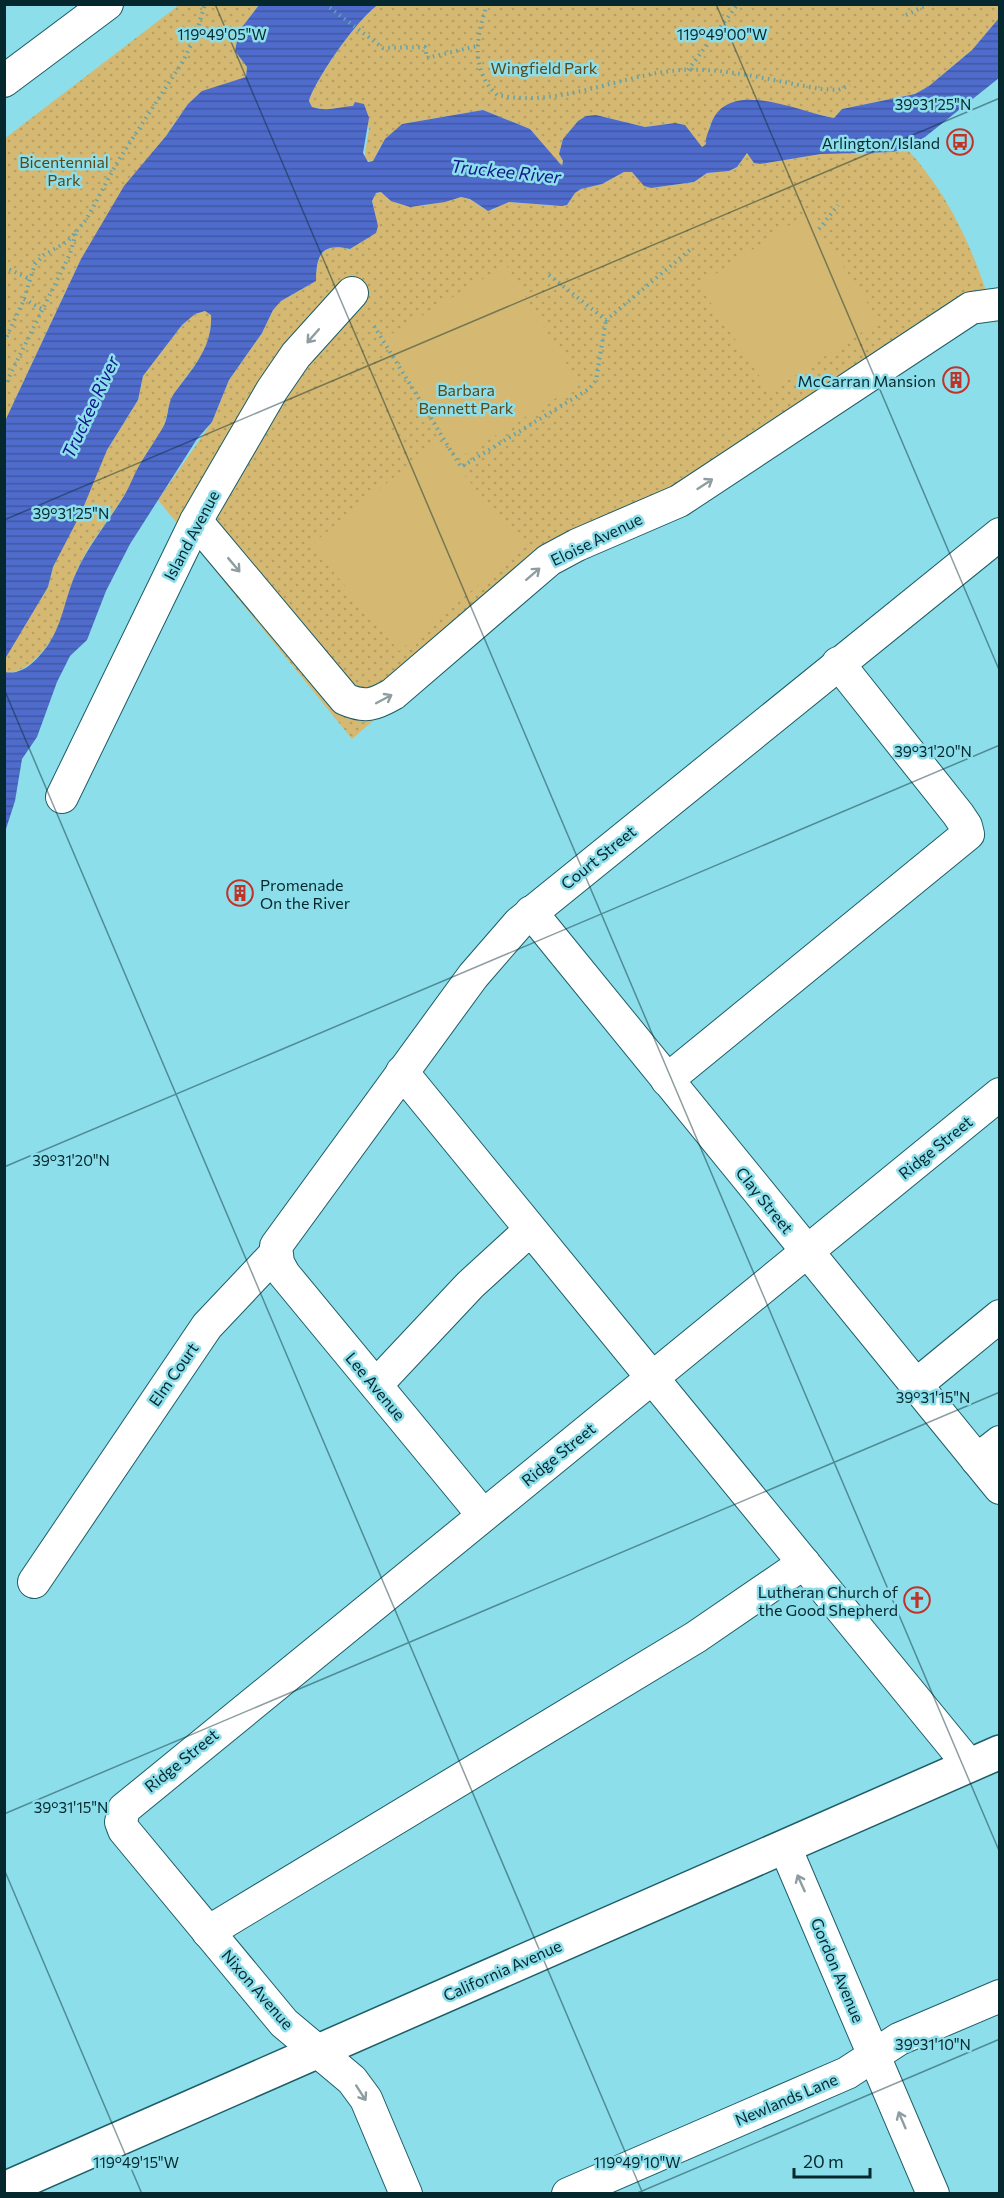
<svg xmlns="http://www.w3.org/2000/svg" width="1004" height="2198" font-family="Commissioner,sans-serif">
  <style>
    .grass { fill: url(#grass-dots) }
    .garden { fill: #d5b972 }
    .water { fill: url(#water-rules) }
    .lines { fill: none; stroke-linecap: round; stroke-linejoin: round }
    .minor-casing { stroke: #1d5d67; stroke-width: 34 }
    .major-casing { stroke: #1d5d67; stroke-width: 36 }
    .path { stroke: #60a3ad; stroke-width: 4; stroke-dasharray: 1.5 4.5; stroke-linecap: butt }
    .minor { stroke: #fff; stroke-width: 32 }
    .major { stroke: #fff; stroke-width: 33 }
    .oneway { stroke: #8e9ea0 }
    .ticks { fill: none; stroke: #04282d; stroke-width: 1.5; stroke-opacity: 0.45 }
    .labels { text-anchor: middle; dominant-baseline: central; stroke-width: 5; stroke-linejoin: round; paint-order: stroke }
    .park-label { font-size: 16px; fill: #5b4814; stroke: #8ddeeb }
    .poi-label { font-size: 16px; fill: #04282d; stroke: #8ddeeb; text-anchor: end }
    .street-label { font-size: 16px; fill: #04282d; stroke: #8ddeeb }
    .water-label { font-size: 18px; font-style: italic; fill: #12148a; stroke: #8ddeeb }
    .ticks-label { font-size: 15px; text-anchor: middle; fill: #04282d; stroke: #8ddeeb; stroke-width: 5; stroke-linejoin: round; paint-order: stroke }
  </style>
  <defs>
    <pattern id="grass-dots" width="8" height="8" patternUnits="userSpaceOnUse" patternTransform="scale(1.5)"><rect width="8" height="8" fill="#d5b972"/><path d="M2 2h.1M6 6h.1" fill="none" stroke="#b59f63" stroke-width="1.8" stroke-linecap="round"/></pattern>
    <pattern id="water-rules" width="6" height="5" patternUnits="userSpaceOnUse" patternTransform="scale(1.5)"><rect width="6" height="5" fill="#4f6bcb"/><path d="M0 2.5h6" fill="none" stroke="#3f58a5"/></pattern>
  </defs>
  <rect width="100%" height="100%" fill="#8ddeeb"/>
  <g class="grass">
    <polygon points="179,5 259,5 239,31 235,51 247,67 246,77 188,104 81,259 5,421 4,139"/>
    <path d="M378,5H999V18L972,50L929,86L915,94L842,109L834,118L752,99L711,122L706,144L702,147L684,125L675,123L645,127L596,115L578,121L563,139L559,154L563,161L562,167L530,129L483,110L402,124L380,147L373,161L364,160L369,129L365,110C346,103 332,113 312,107L309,101C317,77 357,19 378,5Z"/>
    <path d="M906,148C953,198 979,262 997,327L993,318L983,315L557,563L352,739L158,500L212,422L229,380L262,333L273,310L281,301L316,281C316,254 323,243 350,249L360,242L376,219L372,201L376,193L381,192L422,206L461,197L470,199L484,209L493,210L501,204L509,202L562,206L567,205L575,193L581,189L602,184L624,172H632L651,188L694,182L707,173L729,171L737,167L747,153L760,164L821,154L893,152Z"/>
    <path d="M205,311L211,315C213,352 190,368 173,396C167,405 168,419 162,430C155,442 146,452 140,465C134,475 130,487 123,497C107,523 86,547 75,575C65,600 63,625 46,647C35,661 24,672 6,673L4,659L48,587L53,567L107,450L138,400L143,376L182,325L195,314Z"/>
  </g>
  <g class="garden">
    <polygon points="808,213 879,321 770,392 699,285"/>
    <polygon points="506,265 579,384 458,458 385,338"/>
    <polygon points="437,442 524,547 399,651 311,545"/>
  </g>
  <path class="water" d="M259,5H378C358,18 316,78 309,101L312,107C328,112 338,107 353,106L355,102L364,104L369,118L363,153L368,162L373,161L385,139L402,124L483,110L530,129L562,166L563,161L559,154L563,139L578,121L586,116L596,115L645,127L675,123L685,125L702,147L706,144C705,138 708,133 710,127C725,75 798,112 834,118L842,109L915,94L929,86L972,50L999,18V78L925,137L906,148L893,152L821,154L760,164L754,163L747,153L737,167L729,171L707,173L694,182L651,188L644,186L632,172H624L602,184L581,189L575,193L567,205L562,206L509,202L488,211L470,199L461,197L445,202L410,207L391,201L381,192L376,193L372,201L378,226L376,233L350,249C323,243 316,253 316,281L281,301L273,310L262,333L229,380L212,422L197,439L130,544L106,591L87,640L70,656L57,682L37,737L22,759L15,801L5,832V672C23,676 38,659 48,645C63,623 65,597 76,573C88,546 108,522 124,496C130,486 134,474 140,464C147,452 155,441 162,429C169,419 167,404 173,395C191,370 213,348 211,315L205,311L195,314L182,325L143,376L138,400L107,450L81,513L53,567L48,587L5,659V421L81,259L124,186L166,136L188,104L202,91L246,77L247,67L235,51L239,31Z"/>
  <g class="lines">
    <g class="minor-casing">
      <g id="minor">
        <polyline points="4,81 107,4"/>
        <path d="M196,521L345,699C365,708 374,705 393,694L549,560L577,545L679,501L971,308L1000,304"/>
        <polyline points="62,797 196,521 272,390 296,355 352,293"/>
        <polyline points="531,912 1000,1488"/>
        <polyline points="402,1072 969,1765"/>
        <polyline points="667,1080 968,834 966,826 958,814 838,663"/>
        <polyline points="376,1385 470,1285 530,1230"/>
        <polyline points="916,1385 1000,1316"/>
        <polyline points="977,1460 1000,1442"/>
        <polyline points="483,1515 284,1274 278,1263 276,1246 473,976 519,923 1000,534"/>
        <polyline points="34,1582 207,1326 275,1254"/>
        <polyline points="785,1847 933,2194"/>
        <polyline points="208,1932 696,1637 804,1563"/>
        <polyline points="406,2194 366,2099 352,2080 284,2023 124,1830 121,1822 124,1809 1000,1094"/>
        <polyline points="568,2194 847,2073 899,2039 1000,1996"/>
      </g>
    </g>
    <g class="major-casing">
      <polyline id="major" points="4,2189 1000,1752"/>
    </g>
    <g class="path">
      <polyline points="325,4 383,48 425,47 427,58 477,46"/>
      <path d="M487,4C476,37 470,70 497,95C560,108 618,75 681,70C725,67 778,82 821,89L838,90L850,85"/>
      <polyline points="906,15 929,4"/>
      <polyline points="688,70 738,4"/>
      <polyline points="819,229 838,205"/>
      <polyline points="4,267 30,279"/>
      <polyline points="549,275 606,320 691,249"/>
      <polyline points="24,299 42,309"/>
      <polyline points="374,326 461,467 589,389 596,380 606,320"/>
      <polyline points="4,342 23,302 35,264 44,255 68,241 86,220 118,161 183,61 195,37 205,4"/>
      <polyline points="4,387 70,254 76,233"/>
    </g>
    <use href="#minor" class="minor"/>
    <use href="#major" class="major"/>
  </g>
  <defs><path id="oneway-shaft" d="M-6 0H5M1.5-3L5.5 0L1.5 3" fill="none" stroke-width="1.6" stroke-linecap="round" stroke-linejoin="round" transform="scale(1.5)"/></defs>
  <g class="oneway">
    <use href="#oneway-shaft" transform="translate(313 336) rotate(131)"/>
    <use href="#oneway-shaft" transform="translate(705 484) rotate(-33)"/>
    <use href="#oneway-shaft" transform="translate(234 565) rotate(50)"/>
    <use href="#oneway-shaft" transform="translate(533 574) rotate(-41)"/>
    <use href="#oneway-shaft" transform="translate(384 699) rotate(-28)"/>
    <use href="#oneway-shaft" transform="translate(801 1883) rotate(-114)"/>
    <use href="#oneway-shaft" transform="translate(361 2093) rotate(57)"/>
    <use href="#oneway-shaft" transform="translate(902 2120) rotate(-113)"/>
  </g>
  <path class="ticks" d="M215,4L1000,1853M716,4L1000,672M4,520L1000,98M4,689L643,2194M4,1167L1000,745M4,1814L1000,1392M4,1869L142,2194M635,2194L1000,2039"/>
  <defs>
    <g id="bus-ring" transform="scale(1.35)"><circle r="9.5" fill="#8ddeeb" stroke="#c13329" stroke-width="1.5"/><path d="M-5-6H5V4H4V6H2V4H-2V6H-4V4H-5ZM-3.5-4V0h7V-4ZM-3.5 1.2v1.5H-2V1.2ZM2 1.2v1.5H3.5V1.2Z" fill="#c13329"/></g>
    <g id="building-ring" transform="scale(1.35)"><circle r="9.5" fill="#8ddeeb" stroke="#c13329" stroke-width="1.5"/><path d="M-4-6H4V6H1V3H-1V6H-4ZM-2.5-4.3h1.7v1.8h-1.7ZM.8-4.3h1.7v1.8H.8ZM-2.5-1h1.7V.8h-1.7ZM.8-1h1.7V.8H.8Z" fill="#c13329"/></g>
    <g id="church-ring" transform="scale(1.35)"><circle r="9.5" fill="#8ddeeb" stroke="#c13329" stroke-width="1.5"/><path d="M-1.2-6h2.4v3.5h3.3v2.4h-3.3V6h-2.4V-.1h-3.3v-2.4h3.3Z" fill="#c13329"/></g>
  </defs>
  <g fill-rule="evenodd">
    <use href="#bus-ring" x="960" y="142"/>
    <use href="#building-ring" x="956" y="380"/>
    <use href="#building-ring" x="240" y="893"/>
    <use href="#church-ring" x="917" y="1600"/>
  </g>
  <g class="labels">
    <g class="park-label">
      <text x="544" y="67">Wingfield Park</text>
      <text x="64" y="161">Bicentennial<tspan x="64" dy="18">Park</tspan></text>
      <text x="466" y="389">Barbara<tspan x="466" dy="18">Bennett Park</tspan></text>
    </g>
    <g class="poi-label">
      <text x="940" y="142">Arlington/Island</text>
      <text x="936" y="380">McCarran Mansion</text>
      <text x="260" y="884" text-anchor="start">Promenade<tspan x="260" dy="18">On the River</tspan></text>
      <text x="898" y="1591">Lutheran Church of<tspan x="898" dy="18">the Good Shepherd</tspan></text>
    </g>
    <g class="street-label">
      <text transform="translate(191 535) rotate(-62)">Island Avenue</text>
      <text transform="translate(596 539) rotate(-26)">Eloise Avenue</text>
      <text transform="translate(598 857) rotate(-39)">Court Street</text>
      <text transform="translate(935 1147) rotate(-39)">Ridge Street</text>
      <text transform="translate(765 1200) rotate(51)">Clay Street</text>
      <text transform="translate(173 1374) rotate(-55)">Elm Court</text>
      <text transform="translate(376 1386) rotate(50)">Lee Avenue</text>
      <text transform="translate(558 1454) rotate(-39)">Ridge Street</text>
      <text transform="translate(181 1760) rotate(-39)">Ridge Street</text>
      <text transform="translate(502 1970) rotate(-24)">California Avenue</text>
      <text transform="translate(838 1970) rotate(67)">Gordon Avenue</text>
      <text transform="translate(258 1989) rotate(49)">Nixon Avenue</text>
      <text transform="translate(786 2099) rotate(-23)">Newlands Lane</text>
    </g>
    <g class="water-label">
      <text transform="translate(506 171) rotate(6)">Truckee River</text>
      <text transform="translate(90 407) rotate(-65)">Truckee River</text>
    </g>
  </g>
  <g class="ticks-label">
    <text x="222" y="40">119°49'05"W</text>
    <text x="722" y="40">119°49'00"W</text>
    <text x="933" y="110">39°31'25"N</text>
    <text x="71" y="519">39°31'25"N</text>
    <text x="933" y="757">39°31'20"N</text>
    <text x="71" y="1166">39°31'20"N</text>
    <text x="933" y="1403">39°31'15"N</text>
    <text x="71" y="1813">39°31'15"N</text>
    <text x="933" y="2050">39°31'10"N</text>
    <text x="136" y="2168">119°49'15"W</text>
    <text x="637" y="2168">119°49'10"W</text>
  </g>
  <rect width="1004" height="2198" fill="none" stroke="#04282d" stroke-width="12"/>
  <path d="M794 2168v9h76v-9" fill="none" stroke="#04282d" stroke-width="3"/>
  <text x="803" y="2168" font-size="18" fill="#04282d" stroke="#8ddeeb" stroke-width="4.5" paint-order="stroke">20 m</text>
</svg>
